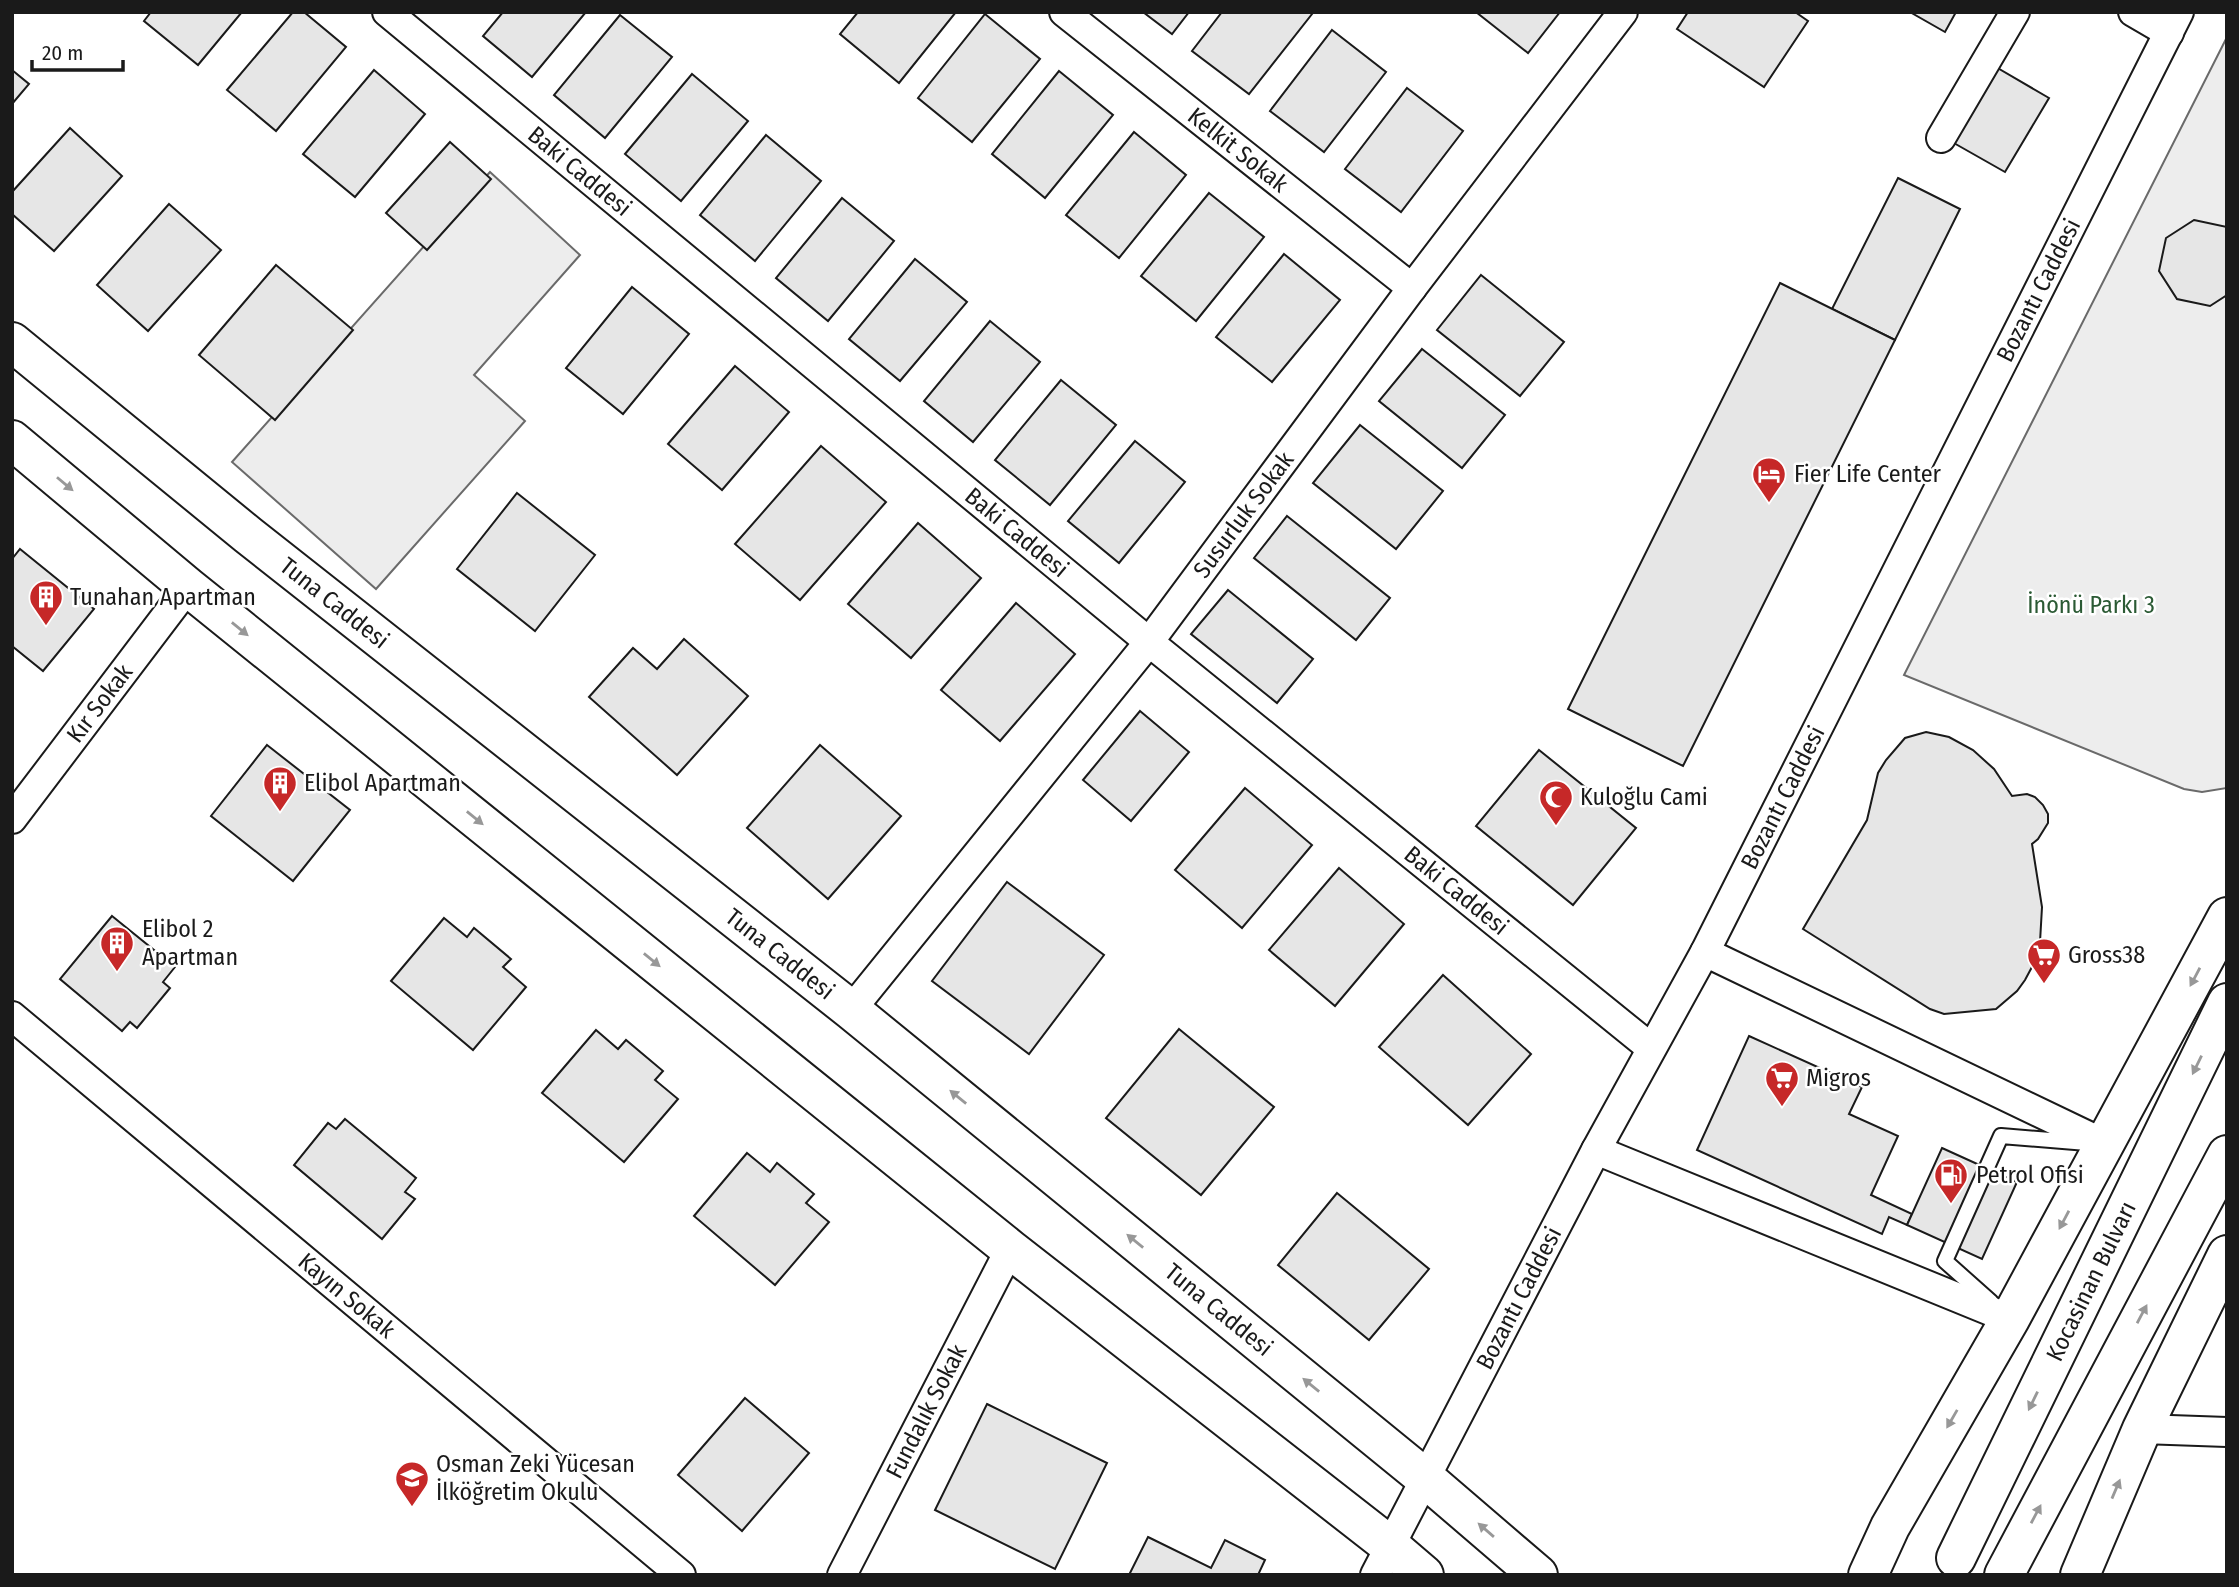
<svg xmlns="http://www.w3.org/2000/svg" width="2239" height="1587" font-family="'Fira Sans Condensed',sans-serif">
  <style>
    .built { fill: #ededed; stroke: #6a6a6a; stroke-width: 2 }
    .building { fill: #e6e6e6; stroke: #1a1a1a; stroke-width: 2 }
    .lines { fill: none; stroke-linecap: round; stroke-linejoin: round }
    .service-casing { stroke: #1a1a1a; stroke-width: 18 }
    .minor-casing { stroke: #1a1a1a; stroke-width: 32 }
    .primary-casing { stroke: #1a1a1a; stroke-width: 42 }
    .trunk-casing { stroke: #1a1a1a; stroke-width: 42 }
    .service { stroke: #fff; stroke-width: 14 }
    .minor { stroke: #fff; stroke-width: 28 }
    .primary { stroke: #fff; stroke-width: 38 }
    .trunk { stroke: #fff; stroke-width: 38 }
    .oneway { fill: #989898 }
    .labels { text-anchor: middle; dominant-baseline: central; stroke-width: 5; stroke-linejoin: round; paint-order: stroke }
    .street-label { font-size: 24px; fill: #1a1a1a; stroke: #fff }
    .poi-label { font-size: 24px; fill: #1a1a1a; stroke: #fff; text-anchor: start }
    .park-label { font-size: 24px; fill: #2b5a34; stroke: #fff }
  </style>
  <rect width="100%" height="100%" fill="#fff"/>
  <g class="built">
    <polygon points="2227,37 2227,788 2202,792 2184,789 1904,675"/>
    <polygon points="490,172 580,255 474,375 525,421 376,589 232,462"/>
  </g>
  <g class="building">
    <polygon points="151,12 242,12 198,65 144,21"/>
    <polygon points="293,12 304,12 346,47 276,131 227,90"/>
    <polygon points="503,12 586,12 532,77 483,36"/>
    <polygon points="858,12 956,12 899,83 840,34"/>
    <polygon points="1143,12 1189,12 1172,34"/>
    <polygon points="1222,12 1309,12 1312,14 1249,94 1192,51"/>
    <polygon points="1476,12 1560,12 1528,53"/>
    <polygon points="1688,12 1795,12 1808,21 1764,87 1677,29"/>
    <polygon points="1910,12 1956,12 1945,32"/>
    <polygon points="985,14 1040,59 972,142 918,98"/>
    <polygon points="620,15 672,57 605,138 554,95"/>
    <polygon points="1332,30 1386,72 1324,152 1270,111"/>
    <polygon points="1989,63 2049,98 2005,172 1945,138"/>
    <polygon points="12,70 29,84 12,104"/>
    <polygon points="374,70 425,114 355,197 303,154"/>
    <polygon points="1059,71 1113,115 1045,198 992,154"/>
    <polygon points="692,74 748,121 681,201 625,154"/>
    <polygon points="1407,88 1463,131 1401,212 1345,169"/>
    <polygon points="70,128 122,176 54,251 12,214 12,192"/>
    <polygon points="1134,132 1186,175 1119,258 1066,215"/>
    <polygon points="766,135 821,181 755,261 700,215"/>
    <polygon points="450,142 491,179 427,250 386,213"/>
    <polygon points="1898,178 1960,209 1895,340 1832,309"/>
    <polygon points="1209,193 1264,237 1196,321 1141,276"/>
    <polygon points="842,198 894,241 828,321 776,278"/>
    <polygon points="169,204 221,250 148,331 97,285"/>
    <polygon points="2194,220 2227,227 2227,295 2210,306 2177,299 2159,271 2166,238"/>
    <polygon points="1284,254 1340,300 1272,382 1216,337"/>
    <polygon points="915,259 967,302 900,381 849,339"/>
    <polygon points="276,265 353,330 275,420 199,355"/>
    <polygon points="1481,275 1564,342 1520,396 1437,330"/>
    <polygon points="1780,283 1895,340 1683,766 1568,709"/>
    <polygon points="632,287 689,334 623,414 566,368"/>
    <polygon points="990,321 1040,362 973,442 924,401"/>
    <polygon points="1422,349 1505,415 1462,468 1379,401"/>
    <polygon points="735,366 789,412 722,490 668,444"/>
    <polygon points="1061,380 1116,425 1050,505 995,460"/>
    <polygon points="1360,425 1443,491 1396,549 1313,483"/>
    <polygon points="1135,441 1185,482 1119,563 1068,521"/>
    <polygon points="821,446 886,502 800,600 735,544"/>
    <polygon points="517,493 595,555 535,631 457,569"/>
    <polygon points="1287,516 1390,598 1356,640 1254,558"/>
    <polygon points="918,523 981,578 911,658 848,604"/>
    <polygon points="20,549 94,609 43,671 12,646 12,559"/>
    <polygon points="1228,590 1313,659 1277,703 1191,634"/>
    <polygon points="1016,603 1075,654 1000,741 941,690"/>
    <polygon points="684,639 748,696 677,775 589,697 633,648 657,669"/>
    <polygon points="1140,711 1189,752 1131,821 1083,780"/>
    <polygon points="1926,732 1949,737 1973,750 1994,769 2012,796 2027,794 2035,797 2043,805 2048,814 2048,823 2038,839 2032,844 2042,907 2040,942 2033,965 2025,980 2017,991 1996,1009 1944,1014 1930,1009 1803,929 1867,820 1878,773 1886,760 1905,738"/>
    <polygon points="267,745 350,810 293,881 211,816"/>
    <polygon points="820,745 901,816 828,899 747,828"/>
    <polygon points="1539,750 1636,828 1573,905 1476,826"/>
    <polygon points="1245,788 1312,845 1242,928 1175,870"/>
    <polygon points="1339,868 1404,924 1335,1006 1269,950"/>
    <polygon points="1007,882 1104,955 1029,1054 932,981"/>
    <polygon points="112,916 175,967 163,982 170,988 137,1028 130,1022 122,1031 60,979"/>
    <polygon points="444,918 467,937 474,928 511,959 503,967 526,987 473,1050 391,981"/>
    <polygon points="1443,975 1531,1054 1468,1125 1379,1047"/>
    <polygon points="1179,1029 1274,1107 1201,1195 1106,1118"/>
    <polygon points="596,1030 618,1049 626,1040 663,1071 655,1080 678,1099 624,1162 542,1093"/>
    <polygon points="1749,1036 1862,1087 1849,1114 1898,1136 1871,1195 1912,1214 1907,1225 1889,1217 1882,1234 1697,1150"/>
    <polygon points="345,1119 416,1178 405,1192 415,1199 382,1239 294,1165 328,1123 336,1129"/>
    <polygon points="1942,1148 2017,1182 1982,1259 1907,1225"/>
    <polygon points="747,1153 770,1172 777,1163 814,1194 806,1203 829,1222 775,1285 694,1216"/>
    <polygon points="1337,1193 1429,1269 1369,1340 1278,1265"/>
    <polygon points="745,1398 809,1453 742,1531 678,1475"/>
    <polygon points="987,1404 1107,1463 1055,1569 935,1510"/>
    <polygon points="1148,1537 1211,1568 1225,1540 1265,1560 1258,1575 1129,1575"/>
  </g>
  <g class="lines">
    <g class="service-casing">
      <polyline id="service" points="1991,1302 1945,1261 2001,1136 2087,1143"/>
    </g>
    <g class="minor-casing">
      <g id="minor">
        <path id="s1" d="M387,12L1149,642L1651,1048"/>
        <path id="s2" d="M1064,12L1412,288"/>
        <polyline points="2133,12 2169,33"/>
        <polyline points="1941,138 2015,12"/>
        <path id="s3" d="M12,819L188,587"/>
        <polyline points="1705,952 2105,1144"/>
        <path id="s4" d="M851,1010L1149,642L1412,288L1623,12"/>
        <path id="s5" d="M12,1016L681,1575"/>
        <polyline points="1596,1150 2010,1319"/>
        <polyline points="2142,1429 2227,1432"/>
        <path id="s6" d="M842,1575L1010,1249"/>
        <path id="s7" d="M1375,1575L1596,1150L1705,952L2179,12"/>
      </g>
    </g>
    <g class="primary-casing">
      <g id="primary">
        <path id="s8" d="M12,342L248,535L851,1010L1425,1478L1538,1575"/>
        <polyline points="12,440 188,587 1010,1249 1389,1545 1424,1575"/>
      </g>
    </g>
    <g class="trunk-casing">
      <g id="trunk">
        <path id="s9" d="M1956,1558L2227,1003"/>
        <polyline points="1868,1575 1890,1527 2010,1319 2227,917"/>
        <polyline points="2004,1575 2227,1155"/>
        <polyline points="2080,1575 2142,1429 2227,1255"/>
      </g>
    </g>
    <use href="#service" class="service"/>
    <use href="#minor" class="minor"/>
    <use href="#primary" class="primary"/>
    <use href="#trunk" class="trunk"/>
  </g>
  <defs><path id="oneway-solid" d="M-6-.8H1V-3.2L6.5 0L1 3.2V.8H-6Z" transform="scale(1.75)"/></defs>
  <g class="oneway">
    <use href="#oneway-solid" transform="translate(65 484) rotate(40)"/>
    <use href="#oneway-solid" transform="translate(240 629) rotate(39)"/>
    <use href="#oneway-solid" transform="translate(475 818) rotate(39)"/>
    <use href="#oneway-solid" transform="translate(652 960) rotate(39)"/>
    <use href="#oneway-solid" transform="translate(2195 977) rotate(118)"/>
    <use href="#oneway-solid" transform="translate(2197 1065) rotate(116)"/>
    <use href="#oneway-solid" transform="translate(958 1097) rotate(-141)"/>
    <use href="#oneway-solid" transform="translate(2064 1220) rotate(118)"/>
    <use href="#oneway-solid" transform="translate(1135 1241) rotate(-141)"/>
    <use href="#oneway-solid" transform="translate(2142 1314) rotate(-62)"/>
    <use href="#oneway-solid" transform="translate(1311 1385) rotate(-141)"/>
    <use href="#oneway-solid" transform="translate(2033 1401) rotate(116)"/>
    <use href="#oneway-solid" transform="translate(1952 1419) rotate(120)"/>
    <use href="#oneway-solid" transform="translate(2116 1489) rotate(-67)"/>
    <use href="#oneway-solid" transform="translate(2036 1514) rotate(-62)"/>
    <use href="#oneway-solid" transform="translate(1486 1530) rotate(-139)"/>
  </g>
  <defs>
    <g id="hotel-pin" transform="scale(1.75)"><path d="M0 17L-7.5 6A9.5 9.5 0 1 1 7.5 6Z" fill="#c62828" stroke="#fff"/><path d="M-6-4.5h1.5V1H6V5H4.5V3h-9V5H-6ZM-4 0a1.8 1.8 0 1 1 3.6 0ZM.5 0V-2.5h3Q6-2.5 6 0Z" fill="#fff"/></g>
    <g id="building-pin" transform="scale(1.75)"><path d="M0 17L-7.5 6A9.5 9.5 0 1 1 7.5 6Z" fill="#c62828" stroke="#fff"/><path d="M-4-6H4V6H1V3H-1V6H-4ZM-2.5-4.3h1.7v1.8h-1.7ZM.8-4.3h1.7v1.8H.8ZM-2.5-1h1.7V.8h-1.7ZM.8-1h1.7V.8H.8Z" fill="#fff"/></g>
    <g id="mosque-pin" transform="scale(1.75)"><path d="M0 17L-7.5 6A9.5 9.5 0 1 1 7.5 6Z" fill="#c62828" stroke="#fff"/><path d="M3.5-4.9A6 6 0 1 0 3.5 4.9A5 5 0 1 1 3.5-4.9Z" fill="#fff"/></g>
    <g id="supermarket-pin" transform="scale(1.75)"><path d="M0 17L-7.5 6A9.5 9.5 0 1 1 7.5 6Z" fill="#c62828" stroke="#fff"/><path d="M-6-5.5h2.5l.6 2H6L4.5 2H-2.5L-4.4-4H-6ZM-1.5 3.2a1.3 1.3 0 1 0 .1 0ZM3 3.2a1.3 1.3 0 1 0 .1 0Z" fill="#fff"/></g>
    <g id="fuel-pin" transform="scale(1.75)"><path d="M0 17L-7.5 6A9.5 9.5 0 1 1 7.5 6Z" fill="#c62828" stroke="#fff"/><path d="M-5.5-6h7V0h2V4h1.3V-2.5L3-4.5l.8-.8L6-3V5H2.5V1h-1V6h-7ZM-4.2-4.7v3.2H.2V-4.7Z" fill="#fff"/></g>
    <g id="school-pin" transform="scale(1.75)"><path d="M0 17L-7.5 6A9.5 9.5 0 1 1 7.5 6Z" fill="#c62828" stroke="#fff"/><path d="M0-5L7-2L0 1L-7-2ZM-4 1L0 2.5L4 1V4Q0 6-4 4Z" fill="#fff"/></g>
  </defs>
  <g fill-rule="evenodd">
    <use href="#hotel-pin" x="1769" y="474"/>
    <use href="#building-pin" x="46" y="597"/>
    <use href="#building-pin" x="280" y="783"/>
    <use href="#mosque-pin" x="1556" y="797"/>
    <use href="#building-pin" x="117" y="943"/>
    <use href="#supermarket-pin" x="2044" y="955"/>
    <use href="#supermarket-pin" x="1782" y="1078"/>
    <use href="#fuel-pin" x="1951" y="1175"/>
    <use href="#school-pin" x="412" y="1478"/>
  </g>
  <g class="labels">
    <g class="street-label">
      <text stroke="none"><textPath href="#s2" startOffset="222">Kelkit Sokak</textPath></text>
      <text stroke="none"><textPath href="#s1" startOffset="250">Baki Caddesi</textPath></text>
      <text stroke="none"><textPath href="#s7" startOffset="1446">Bozantı Caddesi</textPath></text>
      <text stroke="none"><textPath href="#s4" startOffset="632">Susurluk Sokak</textPath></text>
      <text stroke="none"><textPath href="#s1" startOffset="817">Baki Caddesi</textPath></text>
      <text stroke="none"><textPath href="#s8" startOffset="415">Tuna Caddesi</textPath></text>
      <text stroke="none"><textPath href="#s3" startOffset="145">Kır Sokak</textPath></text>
      <text stroke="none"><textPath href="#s7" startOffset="878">Bozantı Caddesi</textPath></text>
      <text stroke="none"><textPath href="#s1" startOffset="1384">Baki Caddesi</textPath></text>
      <text stroke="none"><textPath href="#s8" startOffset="982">Tuna Caddesi</textPath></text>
      <text stroke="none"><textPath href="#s9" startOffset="308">Kocasinan Bulvarı</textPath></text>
      <text stroke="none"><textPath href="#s5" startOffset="436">Kayın Sokak</textPath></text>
      <text stroke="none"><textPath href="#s7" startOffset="312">Bozantı Caddesi</textPath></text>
      <text stroke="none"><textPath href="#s8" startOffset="1547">Tuna Caddesi</textPath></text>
      <text stroke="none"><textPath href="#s6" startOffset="184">Fundalık Sokak</textPath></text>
    </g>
    <g class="poi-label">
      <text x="1794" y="474">Fier Life Center</text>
      <text x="70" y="597">Tunahan Apartman</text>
      <text x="304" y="783">Elibol Apartman</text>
      <text x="1580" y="797">Kuloğlu Cami</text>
      <text x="142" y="929">Elibol 2<tspan x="142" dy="28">Apartman</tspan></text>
      <text x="2068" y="955">Gross38</text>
      <text x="1806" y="1078">Migros</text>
      <text x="1976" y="1175">Petrol Ofisi</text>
      <text x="436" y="1464">Osman Zeki Yücesan<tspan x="436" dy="28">İlköğretim Okulu</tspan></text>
    </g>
    <g class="park-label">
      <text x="2091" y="605">İnönü Parkı 3</text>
    </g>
  </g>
  <rect width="2239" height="1587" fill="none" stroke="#1a1a1a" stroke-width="28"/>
  <path d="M32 60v10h91v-10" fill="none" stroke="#1a1a1a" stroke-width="3.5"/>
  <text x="42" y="60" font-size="21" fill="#1a1a1a" stroke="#ffffff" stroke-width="5" paint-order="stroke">20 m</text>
</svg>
